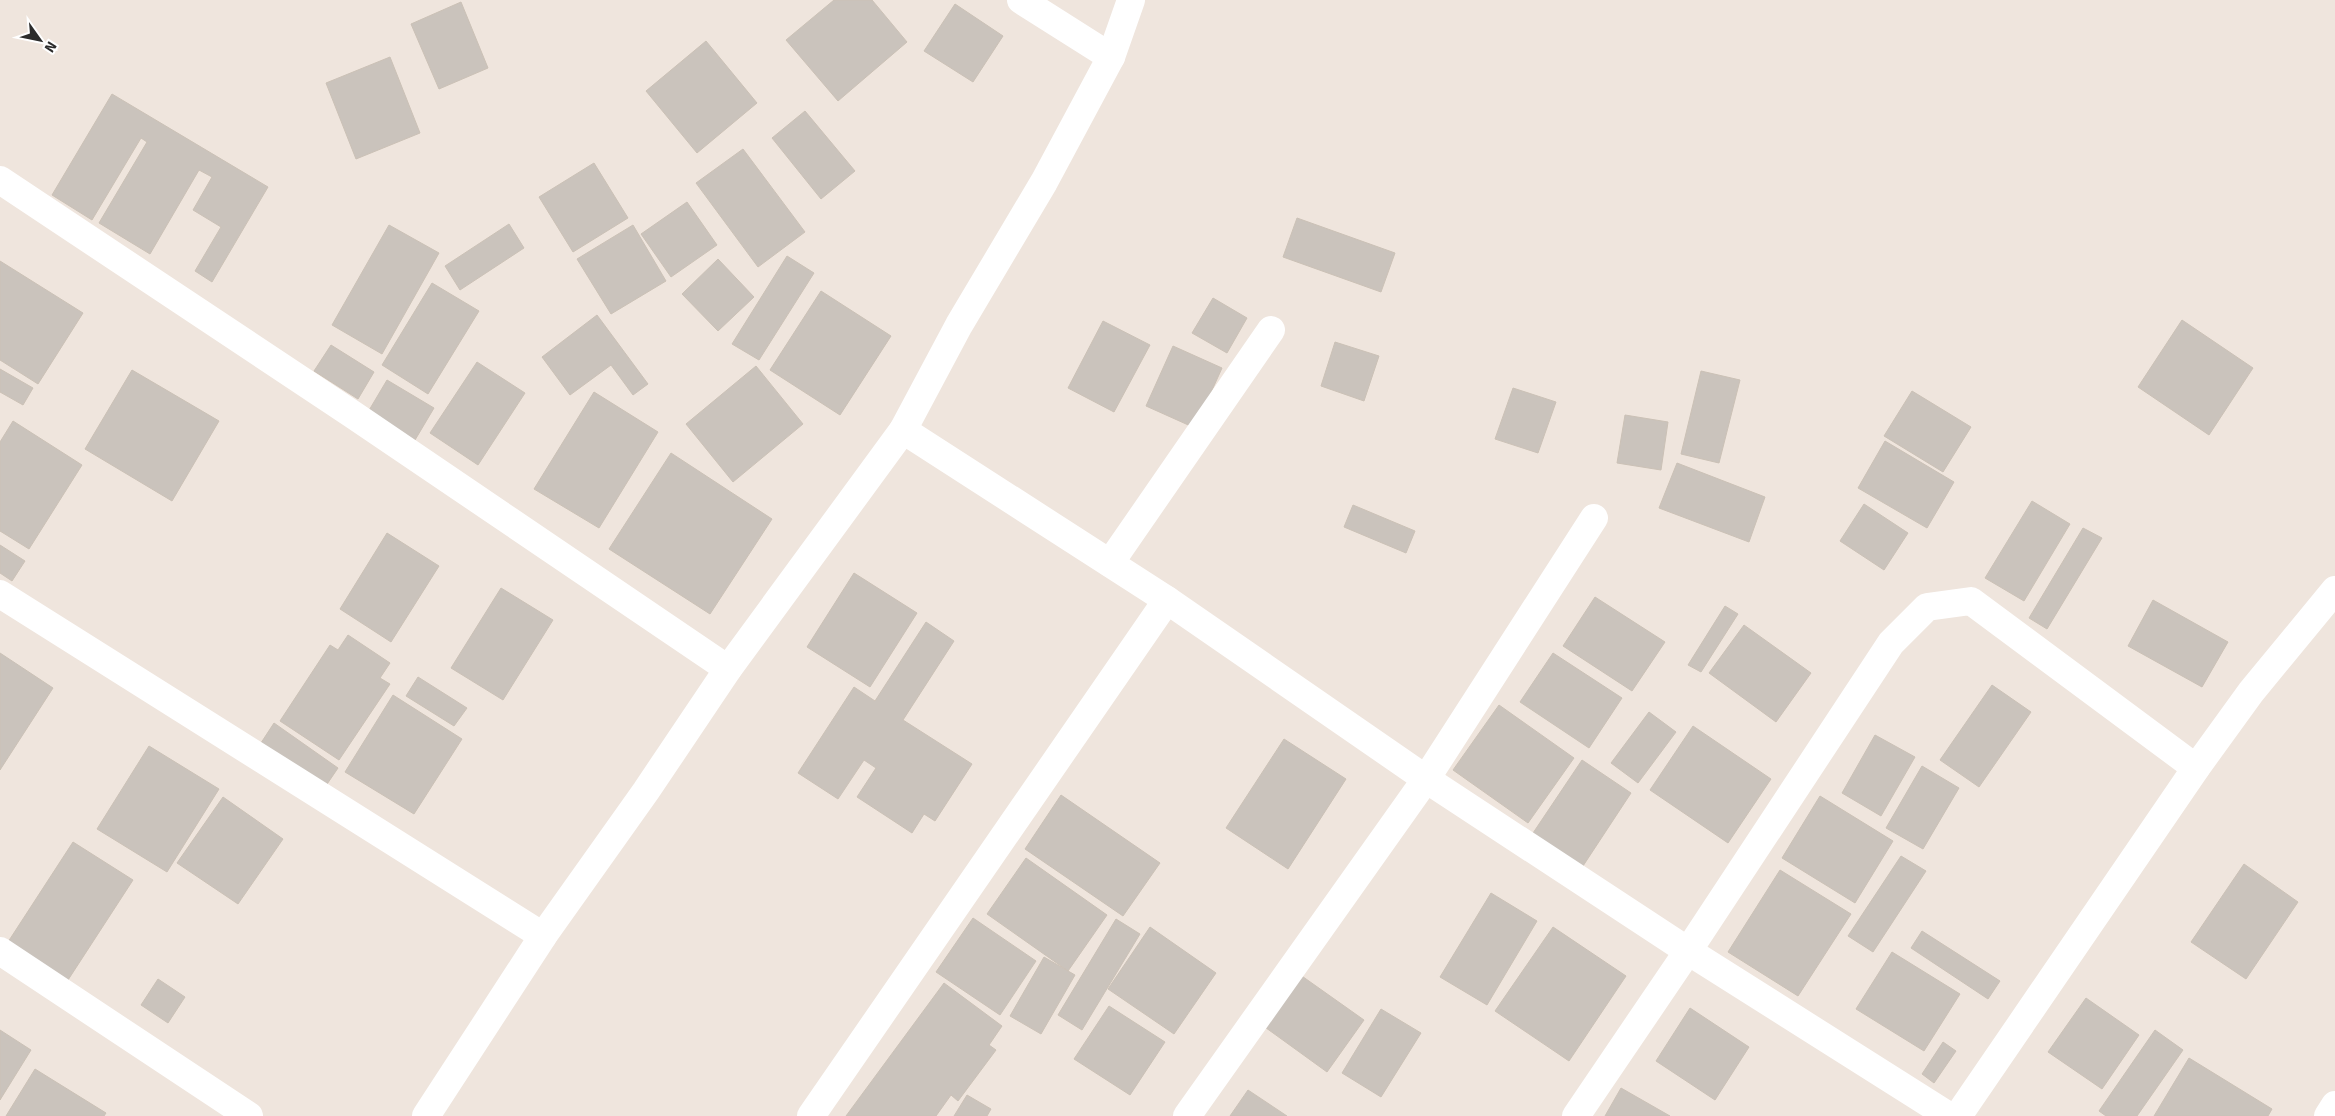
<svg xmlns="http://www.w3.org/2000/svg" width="2335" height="1116" font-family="Signika,sans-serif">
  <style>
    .building { fill: #cac3bc; stroke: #cbc1b6 }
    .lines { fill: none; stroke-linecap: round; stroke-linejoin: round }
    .street { stroke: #fff; stroke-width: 28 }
  </style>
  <rect width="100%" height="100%" fill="#efe5dd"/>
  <g class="building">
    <polygon points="834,0 872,0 907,42 838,101 786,40"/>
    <polygon points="461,2 488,68 439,89 411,24"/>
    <polygon points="955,4 1003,36 973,82 924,51"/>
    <polygon points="706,41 757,103 697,153 646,91"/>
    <polygon points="390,57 420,133 356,159 326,83"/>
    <polygon points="112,94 268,187 212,282 195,271 221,227 193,210 212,177 199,170 150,254 99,223 147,142 141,138 92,220 52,195"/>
    <polygon points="805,111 855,171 821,199 772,138"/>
    <polygon points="743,149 805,232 758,267 696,183"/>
    <polygon points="594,163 628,218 573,252 539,197"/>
    <polygon points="687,202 717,245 671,277 641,234"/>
    <polygon points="1297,218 1395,253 1381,292 1283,257"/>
    <polygon points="509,224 524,248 460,290 445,266"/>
    <polygon points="389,225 439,253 382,354 332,325"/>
    <polygon points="633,225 666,281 611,314 577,259"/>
    <polygon points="787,256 814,273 759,360 732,344"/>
    <polygon points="718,259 754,297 718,331 682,294"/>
    <polygon points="0,261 83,313 38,384 0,360"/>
    <polygon points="432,283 479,311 428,394 382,365"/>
    <polygon points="821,291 891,336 840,415 770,370"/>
    <polygon points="1213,298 1247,318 1227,353 1192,333"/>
    <polygon points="597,315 648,384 633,395 611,365 570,395 542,357"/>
    <polygon points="2182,320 2253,368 2209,435 2138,387"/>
    <polygon points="1103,321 1150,345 1114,412 1068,388"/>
    <polygon points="1335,342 1379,356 1364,401 1321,386"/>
    <polygon points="331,345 374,372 358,399 314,371"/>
    <polygon points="1173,346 1222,368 1195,428 1146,406"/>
    <polygon points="477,362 525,393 478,465 430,433"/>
    <polygon points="756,366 803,424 733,482 686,424"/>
    <polygon points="0,369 33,388 23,405 0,392"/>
    <polygon points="132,370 219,421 172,501 85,449"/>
    <polygon points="1701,371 1740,380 1719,463 1681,454"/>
    <polygon points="387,380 434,408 415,440 368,412"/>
    <polygon points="1513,388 1556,402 1538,453 1495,439"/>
    <polygon points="1912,391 1971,427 1943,472 1884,436"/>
    <polygon points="594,392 658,432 599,528 534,489"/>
    <polygon points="1625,415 1668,422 1661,470 1617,463"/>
    <polygon points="13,421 82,465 29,549 0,531 0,442"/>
    <polygon points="1885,441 1954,482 1927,528 1858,488"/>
    <polygon points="671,453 772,519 710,614 609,549"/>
    <polygon points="1677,463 1765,497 1749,542 1659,508"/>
    <polygon points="2032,501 2070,524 2024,601 1985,578"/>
    <polygon points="1864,504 1908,533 1884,570 1840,541"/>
    <polygon points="1353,505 1415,531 1406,553 1344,527"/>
    <polygon points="2083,528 2102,538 2047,629 2029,618"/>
    <polygon points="387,533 439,566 391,642 340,609"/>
    <polygon points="0,545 25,561 12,581 0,573"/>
    <polygon points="854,573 917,613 870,687 807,647"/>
    <polygon points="501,588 553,620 503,700 451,668"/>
    <polygon points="1595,597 1665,642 1632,691 1563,646"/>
    <polygon points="2153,600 2228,642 2202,687 2128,646"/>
    <polygon points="1725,606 1738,614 1701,672 1688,665"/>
    <polygon points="926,622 954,641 903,720 972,764 935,821 924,814 912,833 857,797 876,768 864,760 838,799 798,773 854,687 875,701"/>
    <polygon points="1744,625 1811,673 1776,722 1709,673"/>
    <polygon points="348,635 390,663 380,678 390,684 339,760 280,721 330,645 338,650"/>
    <polygon points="0,653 53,688 0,770"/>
    <polygon points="1553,653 1622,698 1589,748 1520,702"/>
    <polygon points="418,677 467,708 454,726 406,696"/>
    <polygon points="1992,685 2031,712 1979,787 1940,760"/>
    <polygon points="393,695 462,739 414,814 345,772"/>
    <polygon points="1499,705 1574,758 1528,823 1453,770"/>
    <polygon points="1649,712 1676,732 1638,783 1611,763"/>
    <polygon points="274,723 338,768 321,793 257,749"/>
    <polygon points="1693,726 1771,779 1728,843 1650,790"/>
    <polygon points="1875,735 1915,757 1881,816 1842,793"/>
    <polygon points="1284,739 1346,779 1288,869 1226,828"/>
    <polygon points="149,746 219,789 167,872 97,829"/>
    <polygon points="1582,760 1631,793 1581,869 1531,836"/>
    <polygon points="1922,766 1959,788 1923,849 1886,828"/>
    <polygon points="1061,795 1160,863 1123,916 1025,849"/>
    <polygon points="1820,796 1893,841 1855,903 1782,858"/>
    <polygon points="223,797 283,839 238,904 177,863"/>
    <polygon points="73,842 133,880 68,980 8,942"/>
    <polygon points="1901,856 1926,871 1873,952 1848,936"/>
    <polygon points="1026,858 1107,915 1068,971 987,914"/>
    <polygon points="2244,864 2298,902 2246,979 2191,942"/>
    <polygon points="1780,870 1851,914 1798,996 1728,952"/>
    <polygon points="1491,893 1537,921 1487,1005 1440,977"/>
    <polygon points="973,918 1036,961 1000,1015 936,972"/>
    <polygon points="1116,919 1140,934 1082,1030 1058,1015"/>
    <polygon points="1150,927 1216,973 1174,1034 1108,989"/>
    <polygon points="1553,927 1626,976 1569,1061 1495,1011"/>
    <polygon points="1922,931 2000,981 1988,999 1911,948"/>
    <polygon points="1892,952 1960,994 1924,1051 1856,1009"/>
    <polygon points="1044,957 1075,975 1041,1034 1010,1016"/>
    <polygon points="1299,974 1364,1020 1327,1072 1262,1025"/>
    <polygon points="158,979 185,997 168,1023 141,1005"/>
    <polygon points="944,983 1002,1026 989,1045 996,1050 958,1101 951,1095 936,1116 846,1116"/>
    <polygon points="2086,998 2139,1035 2102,1089 2048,1052"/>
    <polygon points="1109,1006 1165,1042 1130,1095 1074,1059"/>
    <polygon points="1690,1008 1749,1047 1715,1100 1656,1061"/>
    <polygon points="1381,1009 1421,1033 1381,1097 1342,1073"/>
    <polygon points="0,1030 31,1050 0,1100"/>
    <polygon points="2155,1030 2183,1050 2137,1116 2106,1116 2099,1111"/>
    <polygon points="1943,1042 1956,1051 1934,1083 1922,1074"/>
    <polygon points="2189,1058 2272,1109 2268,1116 2154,1116"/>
    <polygon points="35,1069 106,1113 104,1116 6,1116"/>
    <polygon points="1621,1088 1670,1116 1605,1116"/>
    <polygon points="1248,1090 1287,1116 1230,1116"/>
    <polygon points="967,1095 991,1109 987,1116 954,1116"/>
  </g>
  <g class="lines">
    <g class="street">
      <polyline points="1021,0 1111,57"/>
      <polyline points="0,180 352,414 728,669"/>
      <polyline points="903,430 1167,600 1426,779 1688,951 1949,1116"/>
      <polyline points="1110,563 1271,330"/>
      <polyline points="0,594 543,936"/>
      <polyline points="0,951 249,1116"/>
      <polyline points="426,1116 543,936 646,791 728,669 903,430 959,325 1044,182 1111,57 1131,0"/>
      <polyline points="811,1116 1167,600"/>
      <polyline points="1187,1116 1426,779 1594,518"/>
      <polyline points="1576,1116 1688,951 1891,643 1927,607 1971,601 2196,768"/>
      <polyline points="1958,1116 2196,768 2251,692 2335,590"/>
      <polyline points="2328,1116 2335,1105"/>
    </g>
  </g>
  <g transform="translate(40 40) rotate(123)" stroke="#ffffff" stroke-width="4" paint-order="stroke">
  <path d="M0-4L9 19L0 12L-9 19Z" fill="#2c2c2c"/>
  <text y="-8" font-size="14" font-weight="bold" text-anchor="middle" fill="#2c2c2c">N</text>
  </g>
</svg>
